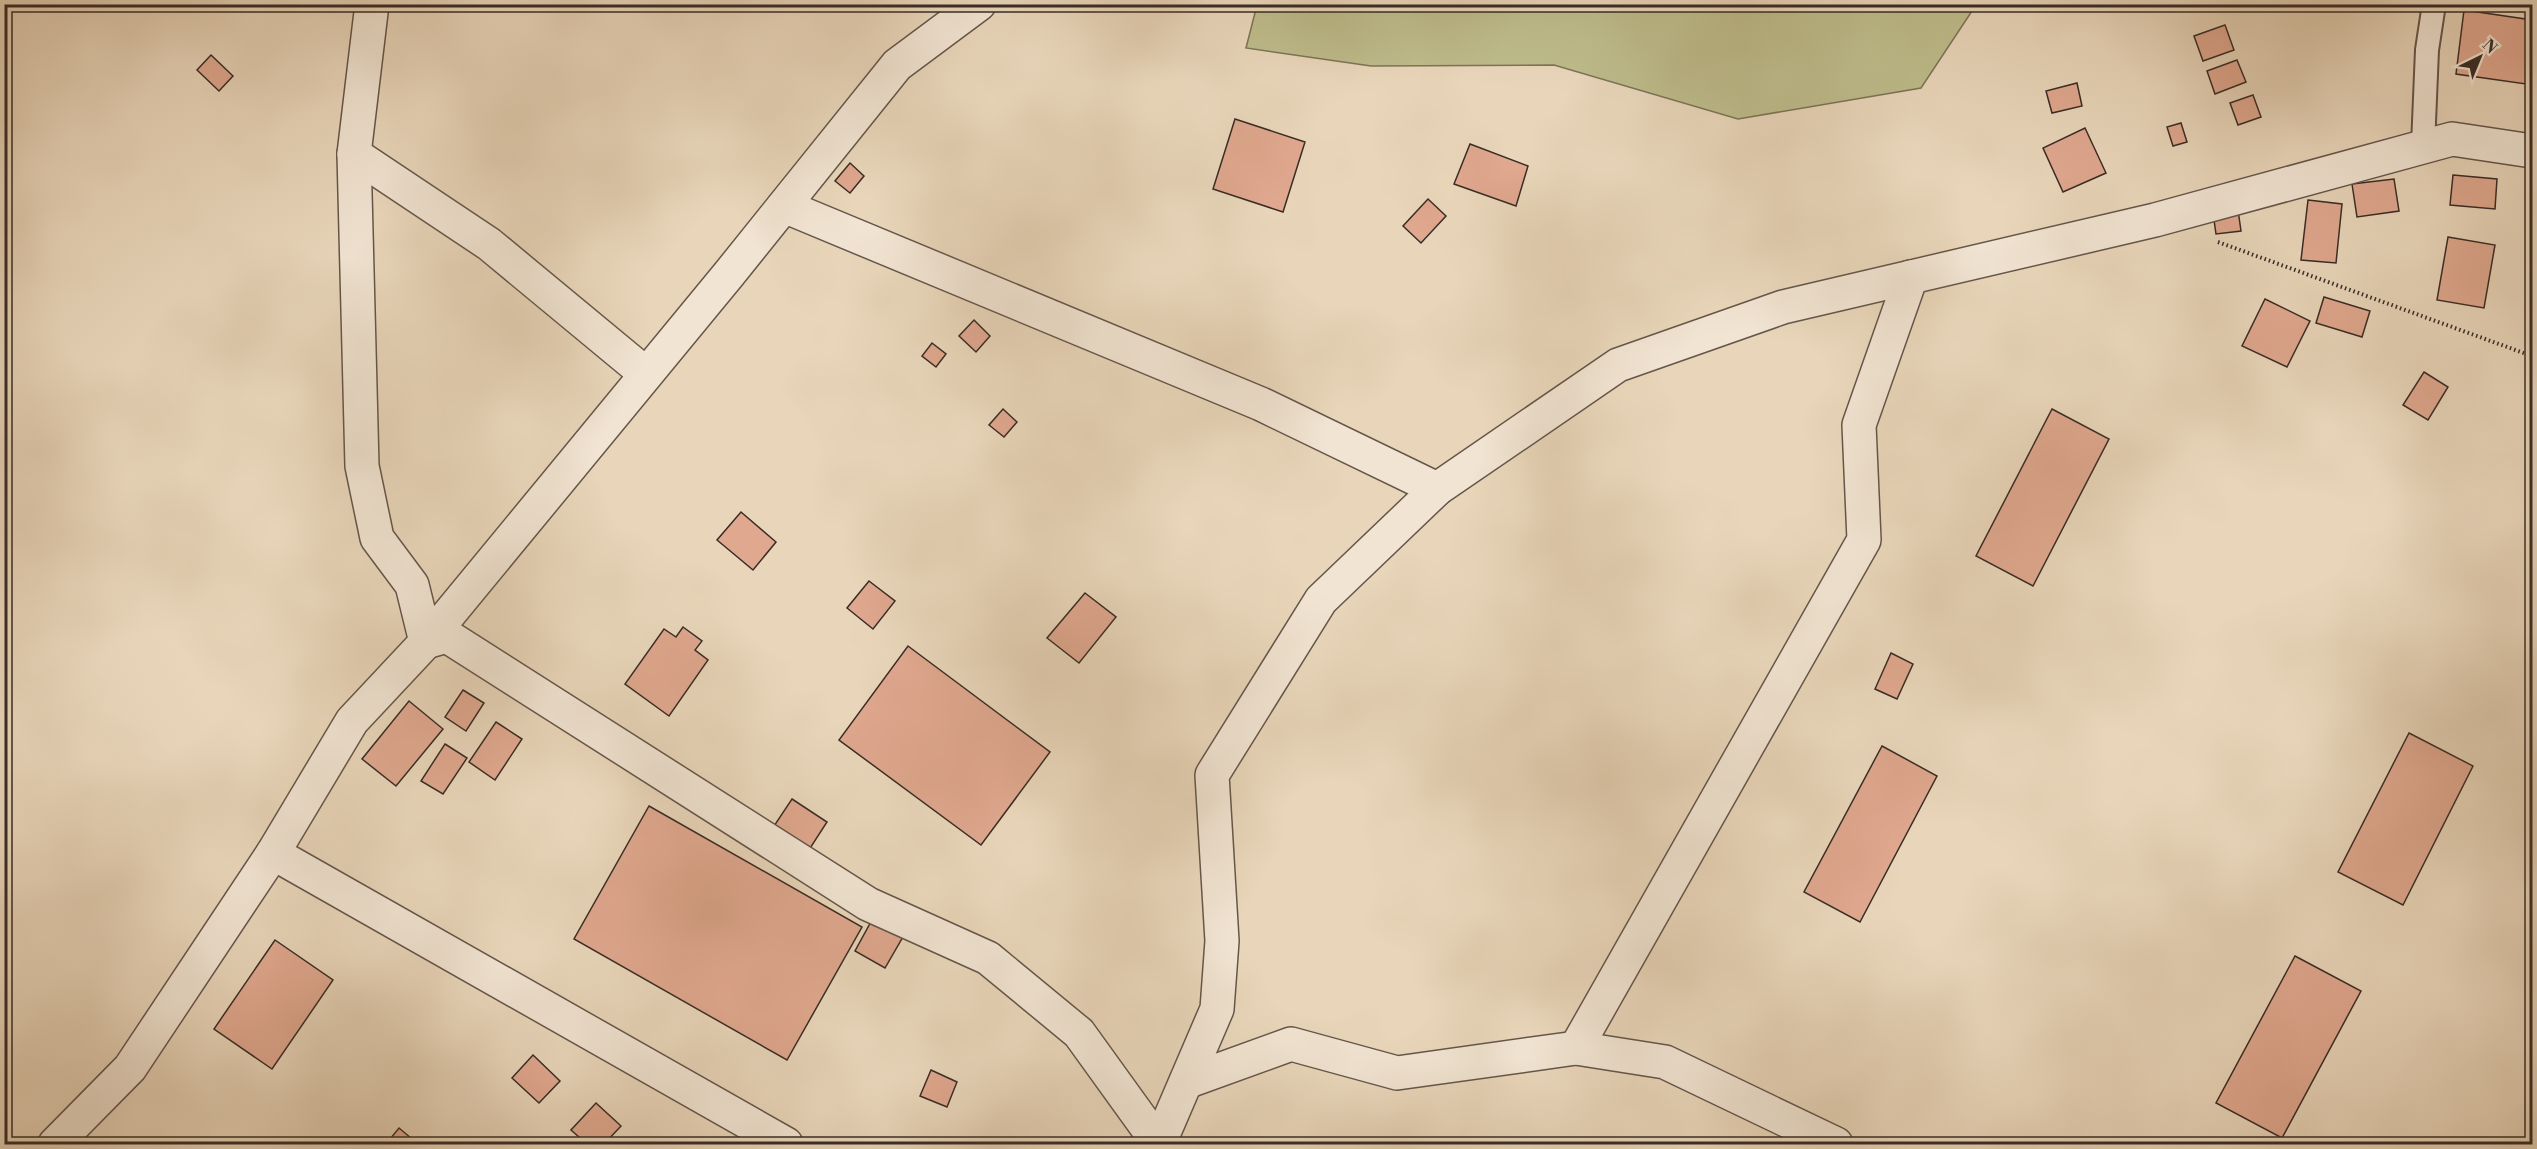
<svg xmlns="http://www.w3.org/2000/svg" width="2537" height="1149" font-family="'Libre Bodoni',serif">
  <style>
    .green { fill: #bebc8b; stroke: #7c7458; stroke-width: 1.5 }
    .building { fill: #e0a88f; stroke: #392c26; stroke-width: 1.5 }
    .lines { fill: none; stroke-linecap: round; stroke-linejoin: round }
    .lane-casing { stroke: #65564b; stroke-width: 26 }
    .street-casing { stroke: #65564b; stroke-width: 36 }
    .path { stroke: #392c26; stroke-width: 4; stroke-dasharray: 1.5 3; stroke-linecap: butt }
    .lane { stroke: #f1e4d2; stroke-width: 22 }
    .street { stroke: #f1e4d2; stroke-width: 33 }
  </style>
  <rect width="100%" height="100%" fill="#e9d6ba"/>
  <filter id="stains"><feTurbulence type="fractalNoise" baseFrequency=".00333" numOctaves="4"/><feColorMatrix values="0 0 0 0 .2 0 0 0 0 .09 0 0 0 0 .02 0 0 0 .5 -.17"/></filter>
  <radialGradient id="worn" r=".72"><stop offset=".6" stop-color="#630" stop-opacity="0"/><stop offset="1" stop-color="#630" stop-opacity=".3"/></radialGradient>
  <polygon class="green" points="1737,4 1821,9 1826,4 1976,5 1921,88 1738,119 1554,65 1371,66 1246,48 1257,5"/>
  <g class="building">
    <polygon points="2464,10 2532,20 2532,40 2526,84 2456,74"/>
    <polygon points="2225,25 2234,50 2203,61 2194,36"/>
    <polygon points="211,55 233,76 219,91 197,70"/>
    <polygon points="2237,60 2246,82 2215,94 2207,71"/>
    <polygon points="2077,83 2082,106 2052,113 2046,91"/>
    <polygon points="2253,95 2261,117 2238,125 2230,103"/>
    <polygon points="1235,119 1305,142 1283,212 1213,189"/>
    <polygon points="2181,123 2187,142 2173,146 2167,127"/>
    <polygon points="2085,128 2106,173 2063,192 2043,148"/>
    <polygon points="1470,144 1528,166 1516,206 1454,184"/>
    <polygon points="850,163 864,176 850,193 835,181"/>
    <polygon points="2453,175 2497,179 2495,209 2450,205"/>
    <polygon points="2394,179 2399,211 2357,217 2352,184"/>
    <polygon points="1428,199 1446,216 1421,243 1403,226"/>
    <polygon points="2308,200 2342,204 2336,263 2301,260"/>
    <polygon points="2238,210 2241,231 2216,234 2213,213"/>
    <polygon points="2448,237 2495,245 2484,308 2437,300"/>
    <polygon points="2324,297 2370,311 2362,337 2316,323"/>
    <polygon points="2265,299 2310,321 2287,367 2242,346"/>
    <polygon points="974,320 990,336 976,352 959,336"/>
    <polygon points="932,343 946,354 936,367 922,356"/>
    <polygon points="2424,372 2448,387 2428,420 2403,405"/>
    <polygon points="1003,409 1017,422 1004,437 989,425"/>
    <polygon points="2052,409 2109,439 2033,586 1976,556"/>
    <polygon points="741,512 776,542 753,570 717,540"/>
    <polygon points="869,581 895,601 873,629 847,608"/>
    <polygon points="1085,593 1116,617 1079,663 1047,638"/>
    <polygon points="683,627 702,641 695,650 708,660 669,716 625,684 664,629 676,637"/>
    <polygon points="908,646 1050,752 981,845 839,740"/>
    <polygon points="1891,653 1913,664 1897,699 1875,689"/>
    <polygon points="463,690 484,703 466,731 445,717"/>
    <polygon points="409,701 443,729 396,786 362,759"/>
    <polygon points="496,722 522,739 495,780 469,762"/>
    <polygon points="2409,733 2473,766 2403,905 2338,872"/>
    <polygon points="445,744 467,758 443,794 421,781"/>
    <polygon points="1882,746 1937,776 1860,922 1804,892"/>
    <polygon points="792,799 827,822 807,853 772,829"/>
    <polygon points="649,806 862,927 787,1060 574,939"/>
    <polygon points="873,918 904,935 885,968 855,951"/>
    <polygon points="275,940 333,980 272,1069 214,1029"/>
    <polygon points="2295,956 2361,991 2282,1138 2216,1103"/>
    <polygon points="533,1055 560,1081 539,1103 512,1078"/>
    <polygon points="931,1070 957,1082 947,1107 920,1096"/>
    <polygon points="596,1103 621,1126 604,1144 587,1144 571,1130"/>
    <polygon points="399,1128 418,1144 386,1144"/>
  </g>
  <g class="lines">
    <g class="lane-casing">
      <polyline id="lane" points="2423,146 2427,50 2434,4"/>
    </g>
    <g class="street-casing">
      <g id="street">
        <polyline points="372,4 354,154 362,466 377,538 412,585 426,642 447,636 868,904 988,958 1079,1033 1159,1144"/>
        <polyline points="354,154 489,244 646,374"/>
        <polyline points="784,206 1261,404 1437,489"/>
        <polyline points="273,853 786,1144"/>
        <polyline points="1576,1048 1864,540 1859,425 1911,277"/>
        <polyline points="1186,1082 1291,1044 1397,1073 1576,1048 1665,1062 1836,1144"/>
        <polyline points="55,1144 130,1068 273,853 352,721 426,642 729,274 897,65 979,4"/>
        <polyline points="1159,1144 1217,1009 1222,941 1212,775 1321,600 1437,489 1618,365 1783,307 2155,220 2452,139 2532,151"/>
      </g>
    </g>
    <polyline class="path" points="2218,242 2532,356"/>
    <use href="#lane" class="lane"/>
    <use href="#street" class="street"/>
  </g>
  <rect width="2537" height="1149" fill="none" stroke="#e9d6ba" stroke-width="24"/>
  <rect x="6" y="6" width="2525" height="1137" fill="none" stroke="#392c26" stroke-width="3"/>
  <rect x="12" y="12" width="2513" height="1125" fill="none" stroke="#392c26" stroke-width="1.5"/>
  <g transform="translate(2480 57) rotate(43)" stroke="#f1e4d2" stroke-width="4.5" paint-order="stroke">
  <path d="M0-4.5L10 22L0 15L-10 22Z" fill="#392c26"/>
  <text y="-9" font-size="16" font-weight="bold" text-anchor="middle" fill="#392c26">N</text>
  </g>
  <rect width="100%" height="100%" filter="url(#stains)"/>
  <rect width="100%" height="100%" fill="url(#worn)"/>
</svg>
